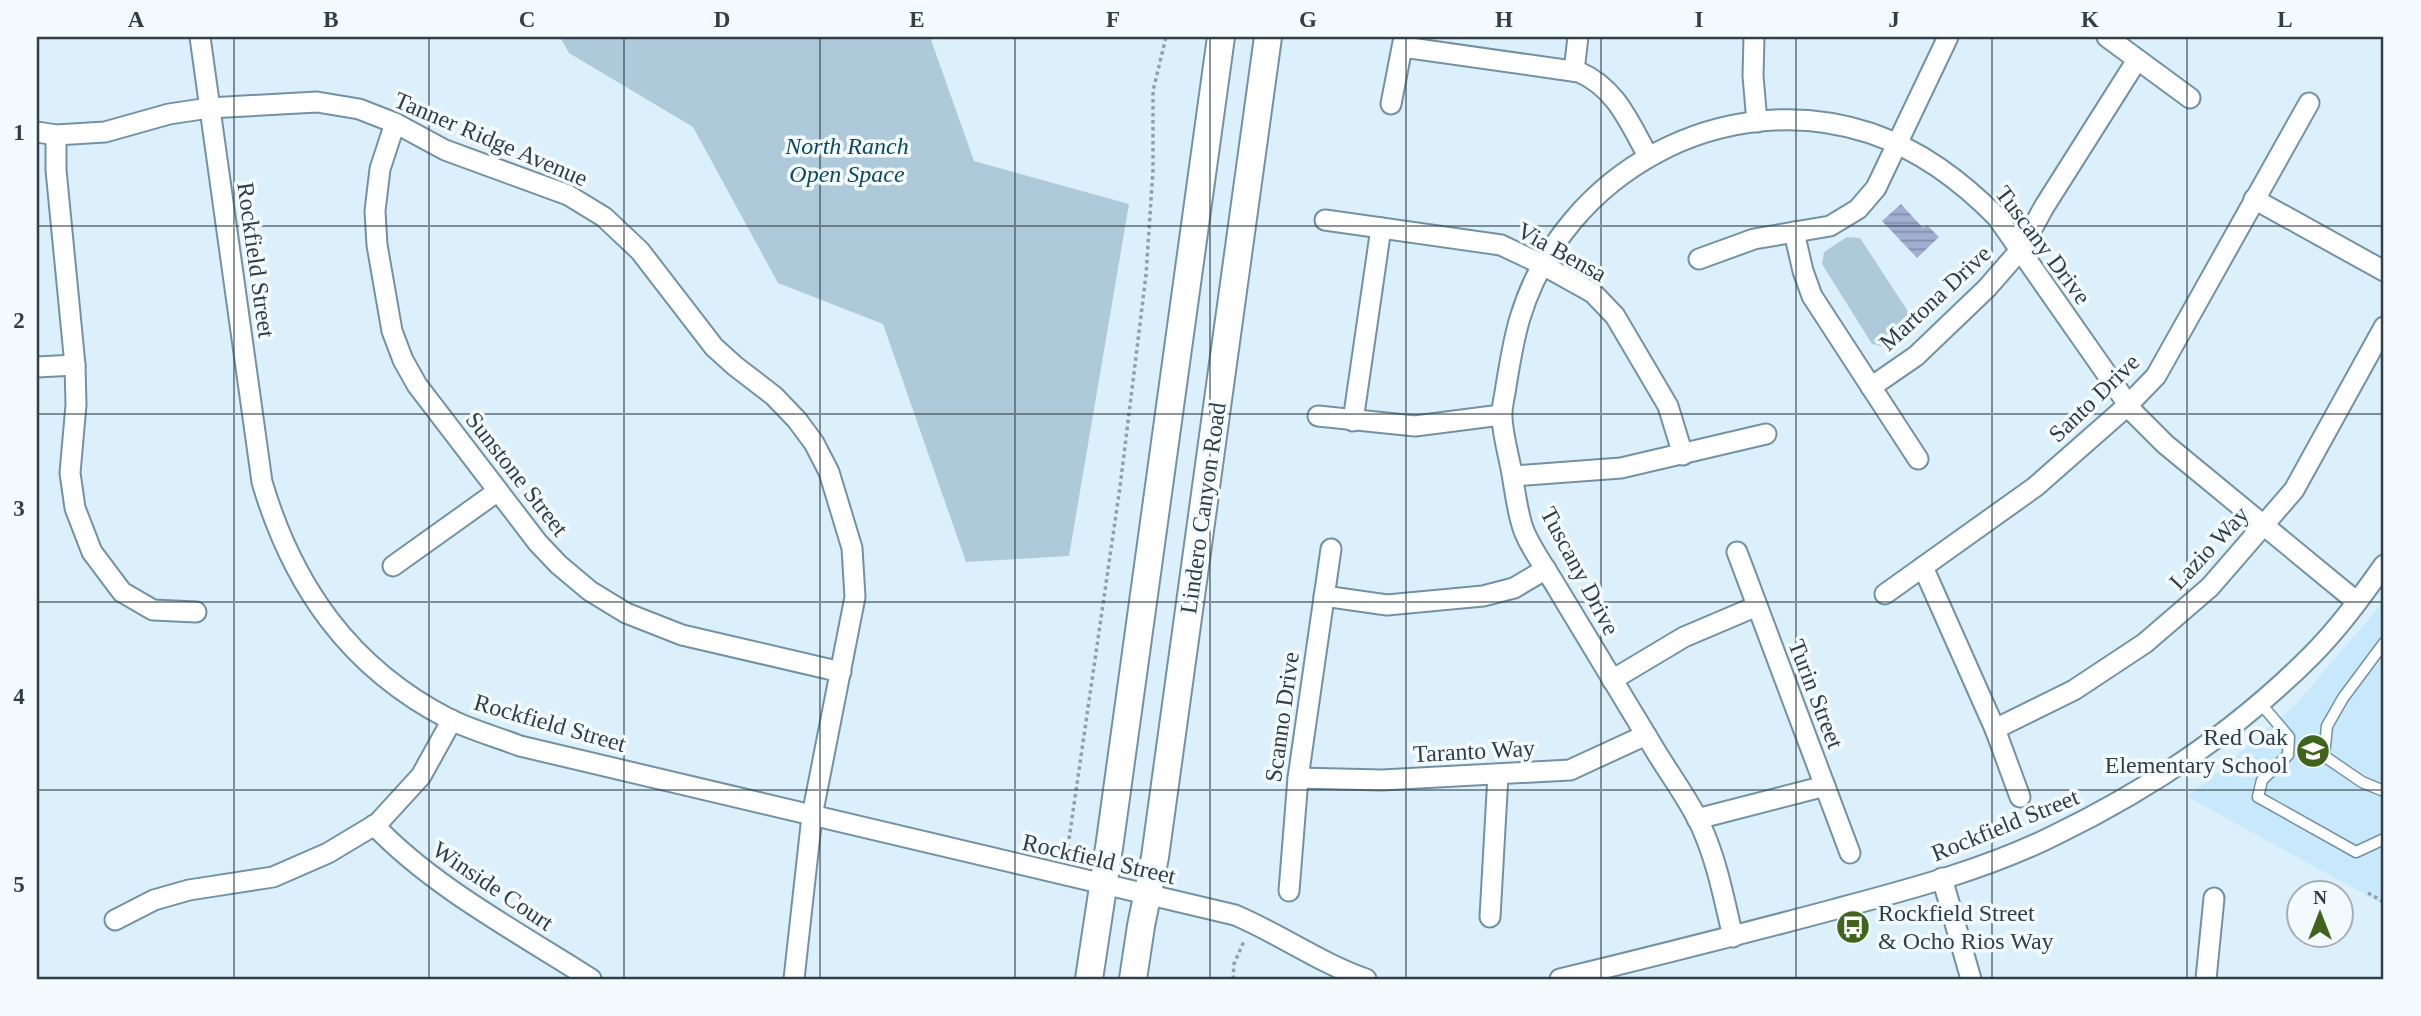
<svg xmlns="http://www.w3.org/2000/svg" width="2421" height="1016" font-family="'Times New Roman',serif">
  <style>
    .built { fill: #c7e9fb }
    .grass { fill: #aecada }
    .water { fill: url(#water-rules) }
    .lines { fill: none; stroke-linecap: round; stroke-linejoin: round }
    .service-casing { stroke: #7292a4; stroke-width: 13 }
    .minor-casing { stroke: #7292a4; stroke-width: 23 }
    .secondary-casing { stroke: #7292a4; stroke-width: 30 }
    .path { stroke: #8ea0aa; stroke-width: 3.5; stroke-dasharray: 3.5 3.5; stroke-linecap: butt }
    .service { stroke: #fff; stroke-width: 10 }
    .minor { stroke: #fff; stroke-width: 19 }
    .secondary { stroke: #fff; stroke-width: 26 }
    .grid { fill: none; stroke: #303e46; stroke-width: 2; stroke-opacity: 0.55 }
    .labels { text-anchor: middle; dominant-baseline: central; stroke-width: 7; stroke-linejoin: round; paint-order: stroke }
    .street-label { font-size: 24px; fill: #303e46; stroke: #f4fbff }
    .park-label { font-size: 24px; font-style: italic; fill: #0f475f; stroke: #f4fbff }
    .poi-label { font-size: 24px; fill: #303e46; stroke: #f4fbff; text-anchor: end }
    .neatline { fill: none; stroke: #303e46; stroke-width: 2.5 }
    .grid-label { font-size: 23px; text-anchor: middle; font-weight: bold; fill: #303e46 }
  </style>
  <defs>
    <pattern id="water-rules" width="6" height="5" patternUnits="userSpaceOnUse" patternTransform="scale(1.75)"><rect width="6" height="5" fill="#a2add2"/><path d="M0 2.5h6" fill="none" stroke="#848eac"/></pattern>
  </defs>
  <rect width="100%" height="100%" fill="#dcf0fc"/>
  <polygon class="built" points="2384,601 2384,905 2188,797 2296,704"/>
  <g class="grass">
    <polygon points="560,37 930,37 974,161 1129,204 1069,556 966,562 883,324 778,283 693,127 569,53"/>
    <polygon points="1847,237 1860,238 1911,316 1908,329 1884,347 1872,344 1822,264 1824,252"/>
  </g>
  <polygon class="water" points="1901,204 1923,228 1927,225 1939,237 1917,258 1882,221"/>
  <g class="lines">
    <g class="service-casing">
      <g id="service">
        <polyline points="2384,643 2343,698 2327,726 2324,756 2362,782 2384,791"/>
        <polyline points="2261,704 2289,737 2288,755 2262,780 2258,797 2356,852 2384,839"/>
      </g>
    </g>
    <g class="minor-casing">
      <g id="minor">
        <path d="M200,37L262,482C293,587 350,668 449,719C471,730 497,737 520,746L1235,915C1280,934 1320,963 1366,979"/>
        <polyline points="1754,37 1753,76 1757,122"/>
        <polyline points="2107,37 2190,98"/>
        <path d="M1403,47L1579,72C1616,88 1629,122 1648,156"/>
        <polyline points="1574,71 1578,37"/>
        <polyline points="1391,104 1404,37"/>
        <polyline points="395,123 380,169 375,211 377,245 392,331 403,360 417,385 538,543 559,565 590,591 626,613 682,635 841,672"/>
        <polyline points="37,132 56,135 105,132 169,114 209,108 317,102 359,109 395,123 445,150 568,195 604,217 640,251 714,347 735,366 774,396 797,420 814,443 829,472 852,548 855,597 812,816 794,979"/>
        <polyline points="56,135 56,170 75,365 76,405 70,473 75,508 92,552 122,592 153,610 196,612"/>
        <polyline points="2254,199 2384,271"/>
        <polyline points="1325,220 1501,245 1541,264 1593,293 1615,316 1668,406 1683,455"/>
        <polyline points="1794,232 1803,271 1812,296 1918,459"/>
        <polyline points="1699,259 1754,239 1830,226 1858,209 1876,188 1948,37"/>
        <polyline points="37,367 75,365"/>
        <polyline points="1871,387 1916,356 1987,288 2021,249 2044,207 2137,60"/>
        <polyline points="1318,416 1415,426 1501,415"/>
        <polyline points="1353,421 1381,228"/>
        <polyline points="1513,476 1621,468 1766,434"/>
        <polyline points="1737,552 1850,853"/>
        <polyline points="393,566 498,491"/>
        <polyline points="1923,567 1995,729 2020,797"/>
        <polyline points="1885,594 2035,487 2126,407 2156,376 2309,103"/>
        <polyline points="1324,596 1387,605 1483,596 1514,588 1546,569"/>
        <polyline points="1612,680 1684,637 1757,606"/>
        <polyline points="1995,729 2074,690 2145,643 2210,587 2294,490 2384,327"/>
        <polyline points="1298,778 1382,780 1570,770 1646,735"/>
        <polyline points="1697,819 1825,786"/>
        <path d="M374,825C434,888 518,932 591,979"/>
        <polyline points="1942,878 1971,979"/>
        <polyline points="1289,891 1298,778 1331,549"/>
        <polyline points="1490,917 1498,775"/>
        <polyline points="115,920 154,900 189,890 273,877 328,853 378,823 421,776 452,720"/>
        <path d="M1733,937C1724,899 1717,861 1701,826C1689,800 1670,775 1655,750C1623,697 1591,644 1559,591C1549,573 1527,544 1522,525C1517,509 1515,491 1512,474C1509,456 1503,437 1502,418C1501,408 1505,396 1506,386C1510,363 1513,341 1520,318C1564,172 1724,85 1870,133C1920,150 1960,180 1997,217L2134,413L2165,444L2357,602"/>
        <path d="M1560,979C1651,957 1742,934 1832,910C1907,890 1988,869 2057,834C2150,789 2238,729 2311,656C2339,628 2362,596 2384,565"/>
        <polyline points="2206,979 2214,898"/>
      </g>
    </g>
    <g class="secondary-casing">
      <g id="secondary">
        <polyline points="1089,979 1110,841 1221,37"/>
        <polyline points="1133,979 1141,926 1155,857 1268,37"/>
      </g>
    </g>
    <g class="path">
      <polyline points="1068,846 1120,487 1146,275 1153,170 1153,91 1166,37"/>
      <polyline points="2368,893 2384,902"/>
      <polyline points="1233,979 1234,964 1244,941"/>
    </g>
    <use href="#service" class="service"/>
    <use href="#minor" class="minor"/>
    <use href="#secondary" class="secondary"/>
  </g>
  <path class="grid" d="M234,37V979M429,37V979M624,37V979M820,37V979M1015,37V979M1210,37V979M1406,37V979M1601,37V979M1796,37V979M1992,37V979M2187,37V979M37,226H2384M37,414H2384M37,602H2384M37,790H2384"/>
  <defs>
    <g id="school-disc" transform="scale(1.75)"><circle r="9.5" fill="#41641c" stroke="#f4fbff"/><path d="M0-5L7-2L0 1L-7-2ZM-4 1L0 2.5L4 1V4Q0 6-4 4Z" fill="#fff"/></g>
    <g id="bus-disc" transform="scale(1.75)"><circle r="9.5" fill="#41641c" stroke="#f4fbff"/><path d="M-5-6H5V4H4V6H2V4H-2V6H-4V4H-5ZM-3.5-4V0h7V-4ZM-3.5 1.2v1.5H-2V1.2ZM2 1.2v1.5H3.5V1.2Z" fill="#fff"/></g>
  </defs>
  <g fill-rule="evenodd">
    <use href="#school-disc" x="2313" y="751"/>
    <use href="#bus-disc" x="1853" y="927"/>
  </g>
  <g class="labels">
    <g class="street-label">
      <text transform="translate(491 139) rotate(23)">Tanner Ridge Avenue</text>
      <text transform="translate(2043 245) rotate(53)">Tuscany Drive</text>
      <text transform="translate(1562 252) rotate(29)">Via Bensa</text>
      <text transform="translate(256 260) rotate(82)">Rockfield Street</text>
      <text transform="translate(1935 298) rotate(-43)">Martona Drive</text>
      <text transform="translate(2094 398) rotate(-44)">Santo Drive</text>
      <text transform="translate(517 474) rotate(52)">Sunstone Street</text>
      <text transform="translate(1203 508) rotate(-82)">Lindero Canyon Road</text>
      <text transform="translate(2209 548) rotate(-47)">Lazio Way</text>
      <text transform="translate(1580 571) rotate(62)">Tuscany Drive</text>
      <text transform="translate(1816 694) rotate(69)">Turin Street</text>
      <text transform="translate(1282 717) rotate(-82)">Scanno Drive</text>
      <text transform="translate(550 723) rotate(16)">Rockfield Street</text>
      <text transform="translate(1474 751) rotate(-3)">Taranto Way</text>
      <text transform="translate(2005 825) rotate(-22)">Rockfield Street</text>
      <text transform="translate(1099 859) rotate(13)">Rockfield Street</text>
      <text transform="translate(493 886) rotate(34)">Winside Court</text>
    </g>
    <g class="park-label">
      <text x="847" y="146">North Ranch<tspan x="847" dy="28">Open Space</tspan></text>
    </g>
    <g class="poi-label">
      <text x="2288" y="737">Red Oak<tspan x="2288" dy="28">Elementary School</tspan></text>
      <text x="1878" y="913" text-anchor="start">Rockfield Street<tspan x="1878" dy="28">&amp; Ocho Rios Way</tspan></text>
    </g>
  </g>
  <rect width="2421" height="1016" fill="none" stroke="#f4fbff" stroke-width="77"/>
  <g transform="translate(2320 914)"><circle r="33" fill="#f4fbff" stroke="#a6afb5" stroke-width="2"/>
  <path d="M0-5L12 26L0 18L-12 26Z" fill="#41641c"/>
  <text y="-10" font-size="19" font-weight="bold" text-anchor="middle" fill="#303e46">N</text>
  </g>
  <rect x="38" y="38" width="2344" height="940" class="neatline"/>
  <g class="grid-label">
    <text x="136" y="27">A</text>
    <text x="331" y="27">B</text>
    <text x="527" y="27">C</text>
    <text x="722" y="27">D</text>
    <text x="917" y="27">E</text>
    <text x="1113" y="27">F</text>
    <text x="1308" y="27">G</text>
    <text x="1504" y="27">H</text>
    <text x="1699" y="27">I</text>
    <text x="1894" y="27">J</text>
    <text x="2090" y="27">K</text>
    <text x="2285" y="27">L</text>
    <text x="19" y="140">1</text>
    <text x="19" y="328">2</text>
    <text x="19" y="516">3</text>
    <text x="19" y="704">4</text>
    <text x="19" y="892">5</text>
  </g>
</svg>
